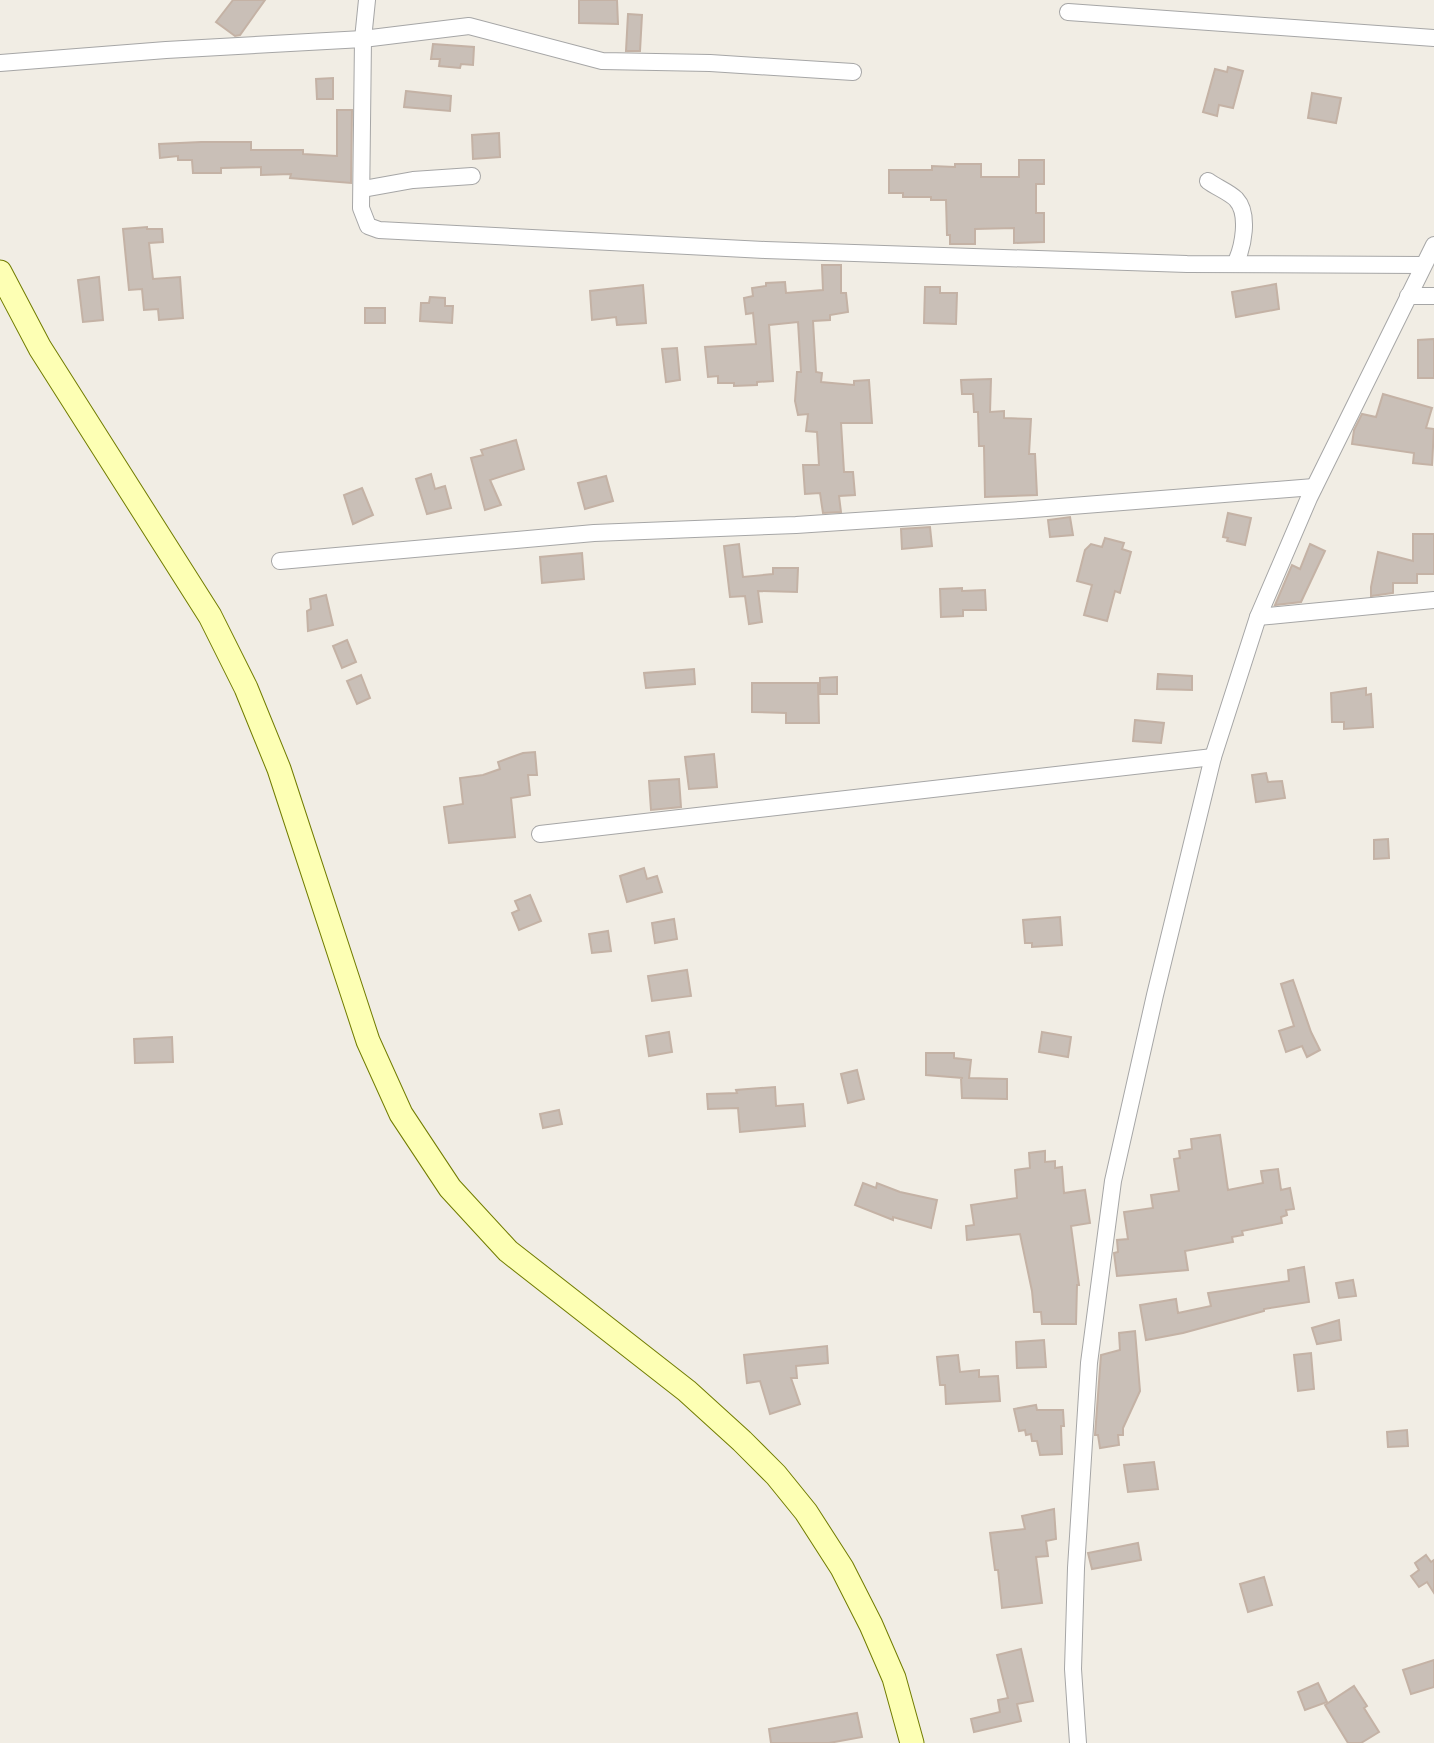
<svg xmlns="http://www.w3.org/2000/svg" width="1434" height="1743" font-family="Overpass,sans-serif">
  <style>
    .building { fill: #c9bfb7; stroke: #c4b2a5; stroke-width: 2 }
    .lines { fill: none; stroke-linecap: round; stroke-linejoin: round }
    .minor-casing { stroke: #a6a6a6; stroke-width: 18 }
    .secondary-casing { stroke: #717c00; stroke-width: 25 }
    .minor { stroke: #fff; stroke-width: 16 }
    .secondary { stroke: #fdffb4; stroke-width: 23 }
  </style>
  <rect width="100%" height="100%" fill="#f1ede4"/>
  <g class="building">
    <polygon points="233,0 265,0 240,35 235,36 216,22"/>
    <polygon points="579,0 617,0 618,24 579,23"/>
    <polygon points="628,14 642,15 640,51 626,51"/>
    <polygon points="433,44 474,47 473,65 461,64 460,68 439,66 440,59 431,59"/>
    <polygon points="1228,67 1243,71 1233,108 1219,105 1217,116 1203,112 1215,69 1227,72"/>
    <polygon points="333,78 333,99 317,99 316,79"/>
    <polygon points="406,91 451,96 450,111 404,107"/>
    <polygon points="1312,93 1341,98 1336,123 1308,118"/>
    <polygon points="337,110 352,110 351,183 290,178 291,174 261,175 261,167 221,168 221,173 193,173 192,160 178,160 178,156 160,158 159,144 201,142 251,142 251,150 303,150 303,154 337,156"/>
    <polygon points="499,133 500,157 473,159 472,135"/>
    <polygon points="1019,160 1044,160 1044,184 1036,184 1036,213 1044,213 1044,242 1014,243 1014,228 975,229 975,244 950,244 950,235 947,235 946,200 931,200 931,197 903,197 903,193 889,193 889,170 932,170 932,166 955,167 955,164 981,164 981,177 1019,177"/>
    <polygon points="147,227 147,229 162,229 163,242 149,243 153,279 180,277 183,318 159,320 158,309 144,310 142,289 129,290 123,229"/>
    <polygon points="822,265 841,265 841,293 846,293 848,312 830,315 830,320 813,321 816,372 822,373 821,382 854,385 854,381 869,380 872,423 841,423 844,472 853,472 855,495 839,496 841,512 823,513 820,493 805,494 803,465 819,465 817,432 806,431 808,414 798,415 795,401 797,372 801,372 798,322 769,325 773,381 757,382 757,385 734,386 734,383 718,383 718,376 708,377 705,347 756,344 753,313 746,314 744,298 753,296 752,288 766,286 766,283 785,282 786,293 823,290"/>
    <polygon points="99,277 103,320 83,322 78,280"/>
    <polygon points="1276,284 1279,309 1236,317 1232,292"/>
    <polygon points="643,285 646,323 617,325 616,317 592,320 590,291"/>
    <polygon points="925,287 940,287 940,293 957,293 956,324 924,323"/>
    <polygon points="430,297 445,298 445,306 453,306 452,323 420,321 421,303 429,303"/>
    <rect x="365" y="308" width="20" height="15"/>
    <polygon points="1434,339 1434,378 1418,378 1418,340"/>
    <polygon points="677,348 680,380 666,382 662,349"/>
    <polygon points="991,379 990,412 1004,411 1004,418 1031,419 1029,454 1035,454 1037,495 985,497 984,446 979,446 978,412 974,412 973,394 962,394 961,380"/>
    <polygon points="1383,394 1432,408 1426,428 1434,429 1432,465 1413,463 1414,453 1352,444 1354,430 1362,414 1376,417"/>
    <polygon points="516,440 524,469 490,480 501,505 485,510 471,458 483,455 481,450"/>
    <polygon points="431,474 435,489 445,486 451,508 427,514 416,479"/>
    <polygon points="606,476 613,501 585,509 578,483"/>
    <polygon points="362,488 373,515 353,524 344,495"/>
    <polygon points="1228,513 1251,518 1245,545 1227,541 1228,538 1223,537"/>
    <polygon points="1070,517 1073,535 1050,537 1048,520"/>
    <polygon points="930,527 932,546 902,549 901,529"/>
    <polygon points="1413,534 1434,534 1434,574 1417,574 1417,583 1393,583 1393,593 1371,596 1371,587 1378,552 1413,561"/>
    <polygon points="1105,538 1124,543 1122,549 1131,552 1120,593 1115,591 1107,621 1084,615 1092,585 1077,581 1085,550 1091,544 1102,547"/>
    <polygon points="739,544 743,577 773,574 773,568 798,568 797,592 758,591 762,622 749,624 745,596 730,597 724,546"/>
    <polygon points="1310,544 1325,551 1301,602 1275,605 1292,565 1300,569"/>
    <polygon points="582,553 584,579 542,583 540,557"/>
    <polygon points="962,588 962,591 985,590 986,610 963,610 963,616 941,617 940,589"/>
    <polygon points="326,595 333,625 308,631 307,611 311,609 310,599"/>
    <polygon points="347,640 356,662 342,668 333,646"/>
    <polygon points="694,669 695,684 646,688 644,673"/>
    <polygon points="1158,674 1192,676 1192,690 1157,689"/>
    <polygon points="361,675 370,698 357,704 347,681"/>
    <polygon points="837,677 837,694 820,694 820,678"/>
    <polygon points="752,683 818,683 819,723 786,723 786,713 752,712"/>
    <polygon points="1366,688 1366,695 1371,694 1373,727 1344,729 1344,722 1332,722 1331,693"/>
    <polygon points="1135,720 1164,723 1161,743 1133,741"/>
    <polygon points="535,752 537,775 528,775 530,795 511,798 515,837 449,843 444,807 463,804 460,778 483,775 500,769 498,762 523,753"/>
    <polygon points="714,754 717,787 689,789 685,757"/>
    <polygon points="1266,773 1268,782 1282,781 1285,798 1256,802 1252,775"/>
    <polygon points="679,779 681,807 651,810 649,781"/>
    <polygon points="1388,839 1389,858 1374,859 1374,840"/>
    <polygon points="644,868 647,879 657,876 662,892 627,902 620,876"/>
    <polygon points="530,895 541,921 519,930 512,913 519,910 515,901"/>
    <polygon points="1060,917 1062,945 1032,947 1032,943 1025,943 1023,920"/>
    <polygon points="674,919 677,939 655,943 652,923"/>
    <polygon points="608,931 611,951 592,953 589,934"/>
    <polygon points="687,970 691,996 652,1001 648,976"/>
    <polygon points="1293,980 1311,1032 1320,1050 1307,1057 1302,1046 1286,1052 1279,1031 1294,1026 1281,984"/>
    <polygon points="669,1032 672,1052 649,1056 646,1036"/>
    <polygon points="1042,1032 1071,1037 1068,1057 1039,1052"/>
    <polygon points="172,1037 173,1062 135,1063 134,1039"/>
    <polygon points="926,1053 954,1053 954,1058 971,1060 969,1078 1007,1079 1007,1099 962,1098 961,1078 963,1078 926,1075"/>
    <polygon points="857,1070 864,1099 848,1103 841,1074"/>
    <polygon points="775,1087 776,1106 803,1104 805,1126 740,1132 738,1108 708,1109 707,1094 737,1093 736,1090"/>
    <polygon points="559,1110 562,1124 543,1128 540,1114"/>
    <polygon points="1220,1135 1228,1190 1263,1183 1261,1171 1278,1169 1281,1190 1290,1188 1294,1209 1286,1210 1287,1215 1281,1217 1282,1223 1242,1231 1243,1235 1232,1237 1233,1242 1185,1251 1188,1270 1117,1276 1114,1253 1118,1252 1117,1240 1128,1239 1124,1212 1153,1208 1151,1195 1179,1191 1174,1159 1180,1158 1179,1151 1192,1149 1191,1139"/>
    <polygon points="1045,1151 1045,1162 1055,1161 1055,1168 1062,1167 1064,1193 1085,1190 1090,1223 1071,1226 1079,1285 1077,1285 1076,1324 1042,1324 1041,1312 1034,1312 1032,1291 1020,1234 967,1240 966,1226 974,1225 971,1205 1017,1198 1015,1170 1030,1168 1029,1153"/>
    <polygon points="863,1183 876,1188 877,1183 900,1192 937,1200 931,1228 893,1217 893,1220 855,1205"/>
    <polygon points="1304,1267 1309,1302 1264,1309 1264,1311 1183,1333 1146,1340 1140,1305 1176,1299 1178,1313 1211,1306 1208,1293 1289,1281 1288,1270"/>
    <polygon points="1353,1280 1356,1296 1339,1298 1336,1283"/>
    <polygon points="1339,1320 1341,1340 1317,1344 1312,1328"/>
    <polygon points="1135,1331 1140,1391 1123,1428 1123,1435 1118,1435 1119,1445 1100,1448 1098,1435 1095,1435 1101,1355 1120,1350 1119,1333"/>
    <polygon points="1044,1340 1046,1367 1017,1368 1016,1342"/>
    <polygon points="827,1346 828,1363 796,1366 797,1378 791,1378 800,1404 770,1414 760,1381 747,1383 744,1355"/>
    <polygon points="1311,1353 1314,1389 1298,1391 1294,1355"/>
    <polygon points="958,1355 960,1372 979,1370 979,1377 998,1376 1000,1401 946,1404 945,1385 940,1385 937,1357"/>
    <polygon points="1036,1405 1037,1410 1063,1410 1064,1426 1061,1426 1062,1454 1040,1455 1037,1441 1032,1441 1031,1434 1026,1435 1025,1430 1019,1431 1014,1409"/>
    <polygon points="1407,1430 1408,1446 1388,1447 1387,1432"/>
    <polygon points="1154,1462 1158,1489 1128,1492 1124,1465"/>
    <polygon points="1054,1509 1056,1539 1046,1541 1048,1556 1036,1557 1042,1603 1002,1608 998,1570 995,1570 990,1533 1025,1529 1022,1516"/>
    <polygon points="1138,1543 1141,1560 1092,1569 1088,1553"/>
    <polygon points="1426,1555 1431,1562 1434,1560 1434,1593 1427,1582 1419,1587 1411,1576 1419,1570 1415,1563"/>
    <polygon points="1264,1577 1272,1605 1248,1612 1240,1584"/>
    <polygon points="1021,1649 1033,1701 1017,1704 1021,1721 974,1732 971,1719 1000,1712 998,1700 1008,1698 997,1655"/>
    <polygon points="1434,1660 1434,1687 1411,1694 1403,1670"/>
    <polygon points="1318,1683 1327,1702 1305,1710 1298,1692"/>
    <polygon points="1354,1686 1367,1706 1364,1708 1379,1732 1361,1743 1348,1743 1325,1705"/>
    <polygon points="857,1713 862,1737 829,1743 771,1743 769,1729"/>
  </g>
  <g class="lines">
    <g class="minor-casing">
      <g id="minor">
        <polyline points="367,0 363,39 361,208 368,226 379,230 765,250 1187,264 1423,265"/>
        <polyline points="1068,12 1434,38"/>
        <polyline points="0,63 166,50 363,39 469,26 602,61 710,63 853,72"/>
        <path d="M1208,181C1216,187 1229,192 1236,199C1250,214 1243,248 1235,264"/>
        <polyline points="363,189 413,180 472,176"/>
        <polyline points="1408,296 1434,296"/>
        <polyline points="280,561 594,533 796,525 1021,510 1314,487"/>
        <polyline points="1258,617 1434,600"/>
        <polyline points="540,834 1213,757"/>
        <polyline points="1078,1743 1073,1669 1076,1568 1089,1363 1113,1181 1155,995 1213,757 1258,617 1309,498 1434,245"/>
      </g>
    </g>
    <g class="secondary-casing">
      <polyline id="secondary" points="0,272 40,348 210,616 246,688 279,769 368,1041 401,1114 450,1188 508,1251 687,1391 742,1441 776,1475 806,1512 842,1568 871,1625 894,1678 912,1743"/>
    </g>
    <use href="#minor" class="minor"/>
    <use href="#secondary" class="secondary"/>
  </g>
</svg>
